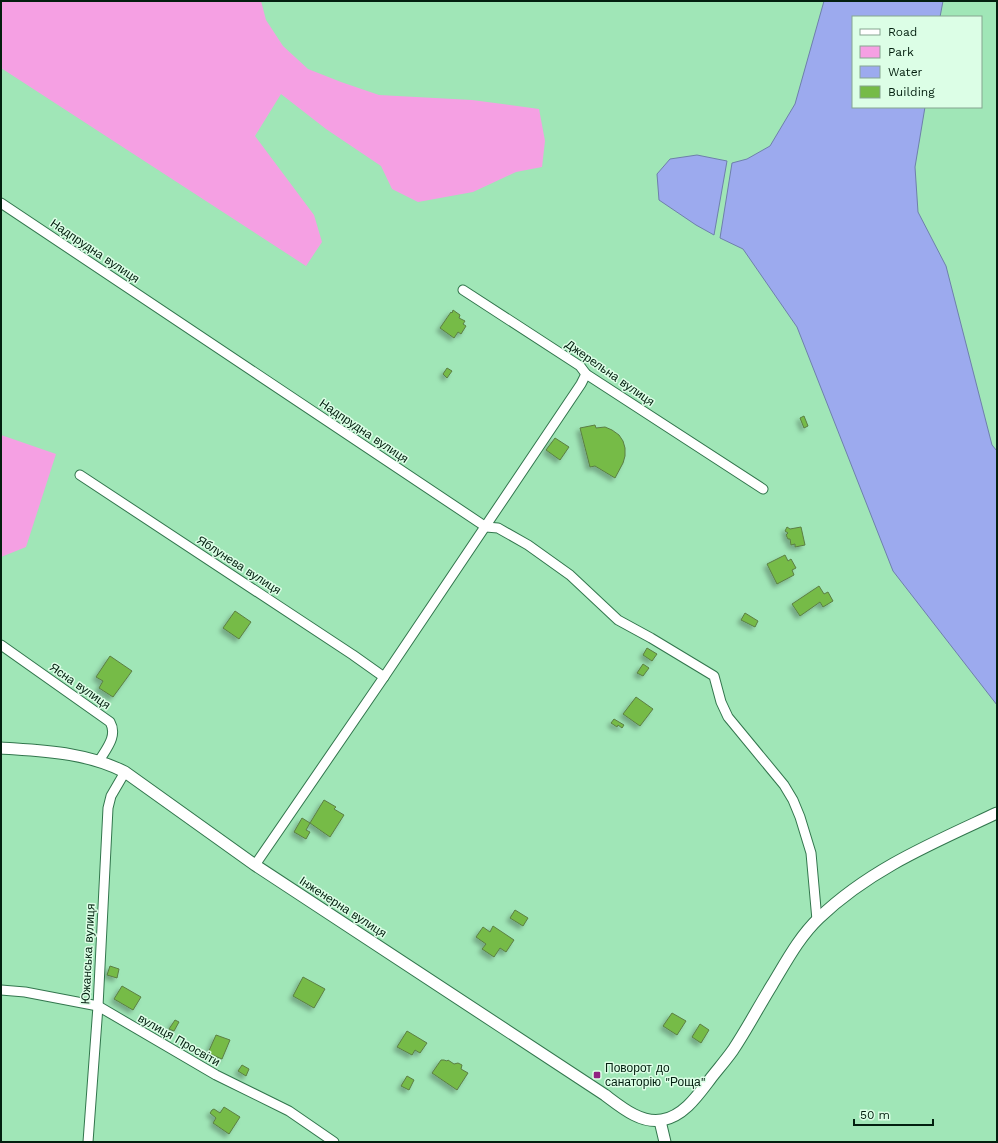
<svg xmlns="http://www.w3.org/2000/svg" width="998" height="1143" font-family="'Work Sans',sans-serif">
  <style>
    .green { fill: #f5a0e3 }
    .water { fill: #9caaee; stroke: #6e80ab }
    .building { fill: #76bb47; stroke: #5b7f44; filter: url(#shadow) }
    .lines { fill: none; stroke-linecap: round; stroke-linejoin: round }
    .minor-casing { stroke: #32764d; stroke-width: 11 }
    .tertiary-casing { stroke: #32764d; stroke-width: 13 }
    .minor { stroke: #fff; stroke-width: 9 }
    .tertiary { stroke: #fff; stroke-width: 11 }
    .poi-dot { fill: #922282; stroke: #dcfee6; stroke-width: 1.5 }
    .labels { text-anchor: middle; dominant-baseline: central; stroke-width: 3; stroke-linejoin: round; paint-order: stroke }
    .street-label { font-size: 12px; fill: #031f0f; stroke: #dcfee6 }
    .poi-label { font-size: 12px; fill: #031f0f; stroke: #dcfee6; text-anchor: start }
  </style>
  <defs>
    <filter id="shadow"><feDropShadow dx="-3.5" dy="3.5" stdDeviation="2" flood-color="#0004"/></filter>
  </defs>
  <rect width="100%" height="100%" fill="#a0e6b7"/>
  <g class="green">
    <polygon points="1,1 261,1 266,20 283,46 308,69 341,82 379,95 472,100 539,109 545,141 542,167 516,172 473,192 418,202 392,189 381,166 326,129 281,94 255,136 314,215 322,242 306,266 1,68"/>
    <polygon points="1,435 56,454 26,547 1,557"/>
  </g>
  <g class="water">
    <polygon points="824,1 943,1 940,17 853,17 853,107 925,107 915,167 918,212 946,266 992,445 997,451 997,705 893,571 797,327 743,249 720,238 732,163 747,159 770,146 795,104"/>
    <polygon points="697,155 727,161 714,235 696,225 659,200 657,174 670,159"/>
  </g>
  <g class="building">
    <polygon points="453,310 460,315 459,318 465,321 463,324 466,326 461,334 458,332 454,338 440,328 451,312 452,313"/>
    <polygon points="447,368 452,371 447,378 443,374"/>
    <polygon points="804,416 808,426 804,428 800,418"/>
    <polygon points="595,425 596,428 605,427 612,430 619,435 623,441 625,448 625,456 623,463 615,478 595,466 590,467 580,428"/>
    <polygon points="555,438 569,447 560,460 546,450"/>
    <polygon points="787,527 790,529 801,527 805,545 795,547 795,544 791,545 790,539 788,539 786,535 788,533 785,531"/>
    <polygon points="785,555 788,561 791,559 796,568 792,570 794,575 777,584 767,564"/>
    <polygon points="819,586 824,594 828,592 833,601 823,607 820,602 800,616 792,604"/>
    <polygon points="235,611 251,622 239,639 223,628"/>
    <polygon points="745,613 758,621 755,627 741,620"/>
    <polygon points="647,648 657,654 652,661 643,655"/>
    <polygon points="110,656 132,671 113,697 99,688 103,681 96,677"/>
    <polygon points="643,664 649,668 643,676 637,673"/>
    <polygon points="636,697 653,709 640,726 623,714"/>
    <polygon points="614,719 624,725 622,728 618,725 617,727 611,723"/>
    <polygon points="324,800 336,807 334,809 344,815 330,837 310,823"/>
    <polygon points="302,818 310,823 306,830 310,832 306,839 294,832"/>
    <polygon points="515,910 528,918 523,926 510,918"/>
    <polygon points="493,926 514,940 506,952 500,948 494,957 482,949 486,944 476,937 483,927 490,932"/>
    <polygon points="110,966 119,969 117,978 107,975"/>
    <polygon points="303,977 325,989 314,1008 293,996"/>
    <polygon points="122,986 141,997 133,1010 114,999"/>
    <polygon points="672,1013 686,1021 677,1035 663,1026"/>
    <polygon points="175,1020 179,1022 174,1031 169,1029"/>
    <polygon points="700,1024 709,1030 701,1043 692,1037"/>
    <polygon points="407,1031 427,1043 420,1053 415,1050 412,1055 397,1047"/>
    <polygon points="216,1035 230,1040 222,1059 208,1053"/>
    <polygon points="441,1060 444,1060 447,1061 448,1060 454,1064 458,1063 462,1065 461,1069 468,1073 457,1090 432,1073"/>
    <polygon points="242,1065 249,1069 246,1076 238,1071"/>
    <polygon points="407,1076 414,1080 409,1090 401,1086"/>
    <polygon points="224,1107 240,1117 229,1134 213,1123 216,1118 210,1113 212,1110 214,1109 220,1113"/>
  </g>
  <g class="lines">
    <g class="minor-casing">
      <g id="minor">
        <polyline points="1,203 486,527 498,528 528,545 570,575 618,620 651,638 714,676 721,702 728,717 784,785 793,800 800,817 811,853 817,920"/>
        <polyline points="463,290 580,366 586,374 763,489"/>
        <polyline points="80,475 353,655 384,677"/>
        <path d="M1,645L110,722C118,736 106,749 99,761"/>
        <polyline points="255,865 384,677 581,384 586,374"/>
        <polyline points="1,990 25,992 98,1006 216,1075 289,1111 334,1142"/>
        <polyline points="88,1142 98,1006 108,808 111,796 125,772"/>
      </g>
    </g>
    <g class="tertiary-casing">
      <g id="tertiary">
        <path d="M1,748C43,751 86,752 125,772L255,865L605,1095C621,1107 641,1124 662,1120C684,1116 698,1095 711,1078C718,1069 726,1060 733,1050C747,1029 759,1006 772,985C786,962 799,937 819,918C870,869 933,843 997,813"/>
        <polyline points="660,1121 665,1142"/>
      </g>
    </g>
    <use href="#minor" class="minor"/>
    <use href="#tertiary" class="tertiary"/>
  </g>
  <rect class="poi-dot" x="593" y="1071" width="8" height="8" rx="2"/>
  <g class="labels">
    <g class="street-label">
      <text transform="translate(95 251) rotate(34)">Надпрудна вулиця</text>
      <text transform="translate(610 373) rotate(35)">Джерельна вулиця</text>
      <text transform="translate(364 431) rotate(34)">Надпрудна вулиця</text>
      <text transform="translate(239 565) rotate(33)">Яблунева вулиця</text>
      <text transform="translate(80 686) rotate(35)">Ясна вулиця</text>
      <text transform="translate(343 907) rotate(33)">Інженерна вулиця</text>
      <text transform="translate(88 954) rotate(-87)">Южанська вулиця</text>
      <text transform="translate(179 1040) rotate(30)">вулиця Просвіти</text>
    </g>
    <g class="poi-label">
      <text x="605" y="1068">Поворот до<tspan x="605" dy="14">санаторію "Роща"</tspan></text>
    </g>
  </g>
  <rect width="998" height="1143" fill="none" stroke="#031f0f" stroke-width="4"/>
  <rect x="852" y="16" width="130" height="92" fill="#dcfee6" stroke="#85a590"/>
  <rect x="860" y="29" width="20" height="6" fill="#ffffff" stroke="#85a590"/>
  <text x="888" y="36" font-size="12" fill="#031f0f">Road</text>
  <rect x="860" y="46" width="20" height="12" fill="#f5a0e3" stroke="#85a590"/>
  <text x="888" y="56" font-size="12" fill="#031f0f">Park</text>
  <rect x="860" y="66" width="20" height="12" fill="#9caaee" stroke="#85a590"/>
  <text x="888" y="76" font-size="12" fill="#031f0f">Water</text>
  <rect x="860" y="86" width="20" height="12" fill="#76bb47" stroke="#85a590"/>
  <text x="888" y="96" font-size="12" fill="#031f0f">Building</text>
  <path d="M854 1119v6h79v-6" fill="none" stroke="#031f0f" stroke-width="2"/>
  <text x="860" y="1119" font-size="12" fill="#031f0f" stroke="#dcfee6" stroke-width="3" paint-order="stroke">50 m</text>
</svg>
